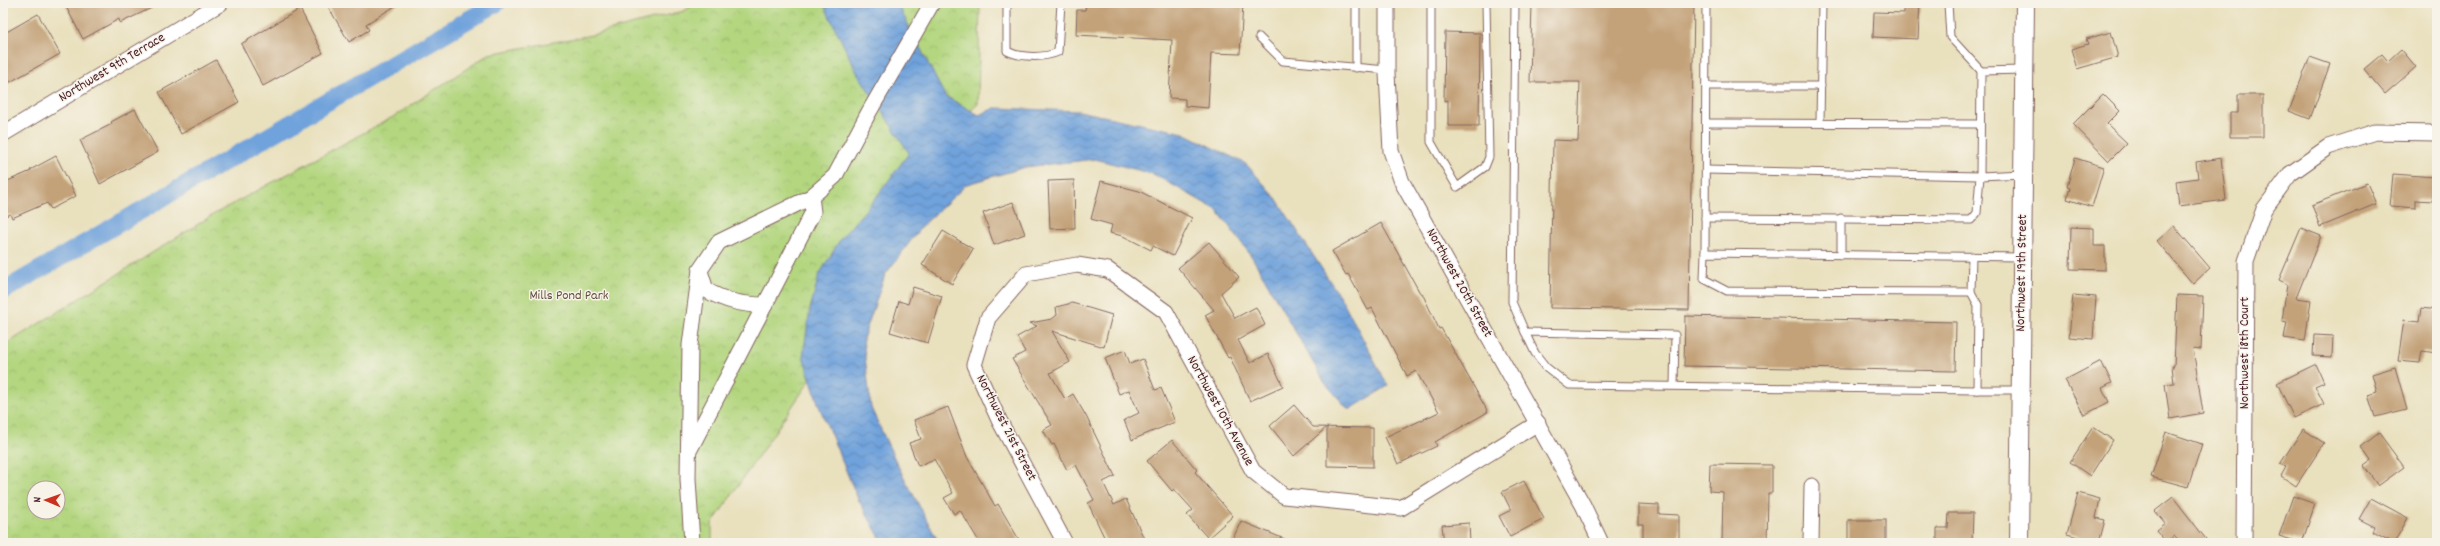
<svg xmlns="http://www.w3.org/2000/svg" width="2440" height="546" font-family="Dekko,sans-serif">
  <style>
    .park { fill: url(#park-crowns); stroke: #7e7a55; fill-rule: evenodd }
    .water { fill: url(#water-waves); stroke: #5d6083 }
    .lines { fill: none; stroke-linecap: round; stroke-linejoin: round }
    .canal { stroke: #70a2db; stroke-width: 18 }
    .building { fill: #c3a279 }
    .service-casing { stroke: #82635e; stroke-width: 9 }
    .minor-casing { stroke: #82635e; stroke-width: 17 }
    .tertiary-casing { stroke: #82635e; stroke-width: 20 }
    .service { stroke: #fff; stroke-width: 7 }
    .minor { stroke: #fff; stroke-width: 15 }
    .tertiary { stroke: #fff; stroke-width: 18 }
    .labels { text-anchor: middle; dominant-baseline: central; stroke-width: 3; stroke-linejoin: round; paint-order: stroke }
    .street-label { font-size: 14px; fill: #4a1f2b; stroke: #f7f3e8 }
    .park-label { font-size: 14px; fill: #644d40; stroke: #f7f3e8 }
  </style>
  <defs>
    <pattern id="park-crowns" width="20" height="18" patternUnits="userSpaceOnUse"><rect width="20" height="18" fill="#b3d67f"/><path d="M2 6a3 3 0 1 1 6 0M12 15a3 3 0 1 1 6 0" fill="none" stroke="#9bb76e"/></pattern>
    <pattern id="water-waves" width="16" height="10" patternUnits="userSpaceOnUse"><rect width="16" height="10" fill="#70a2db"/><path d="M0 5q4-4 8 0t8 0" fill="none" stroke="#5e83b2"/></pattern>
  </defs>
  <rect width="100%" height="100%" fill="#f7f3e8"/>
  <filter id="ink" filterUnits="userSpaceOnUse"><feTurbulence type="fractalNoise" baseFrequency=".025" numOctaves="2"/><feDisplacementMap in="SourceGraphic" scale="8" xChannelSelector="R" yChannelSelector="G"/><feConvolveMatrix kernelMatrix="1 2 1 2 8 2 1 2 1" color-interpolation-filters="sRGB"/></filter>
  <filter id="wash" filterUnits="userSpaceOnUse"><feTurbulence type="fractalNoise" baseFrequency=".012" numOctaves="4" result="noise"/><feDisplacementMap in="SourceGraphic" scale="16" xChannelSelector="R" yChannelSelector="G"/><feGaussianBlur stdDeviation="0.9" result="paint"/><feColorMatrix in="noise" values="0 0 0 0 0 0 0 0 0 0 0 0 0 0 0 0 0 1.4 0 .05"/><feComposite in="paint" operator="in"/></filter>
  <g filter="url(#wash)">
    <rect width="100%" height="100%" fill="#e9e0bd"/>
    <path class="park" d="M697,3H980L978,104L912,166L817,370L712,524V543H3V346L216,213L393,117L489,54L592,35L684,11ZM34,488H58V512H34Z"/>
    <polygon class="water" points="823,3 897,3 945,96 979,115 995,108 1079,111 1184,133 1246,164 1276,198 1344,303 1388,386 1349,410 1325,383 1252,257 1217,210 1153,174 1095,159 1026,167 967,184 921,227 885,275 863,339 871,408 898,466 939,543 883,543 858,499 819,406 803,356 810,309 819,275 841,238 874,200 909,153 856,71"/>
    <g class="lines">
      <polyline class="canal" points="3,291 497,3"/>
    </g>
    <g id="blocks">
      <g class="building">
        <polygon points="64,3 162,3 120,23 119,19 83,39"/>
        <polygon points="326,3 400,3 366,24 369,30 349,42"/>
        <polygon points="1086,3 1243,3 1240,54 1211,53 1208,108 1185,106 1185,99 1169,98 1172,40 1076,35 1077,10 1085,10"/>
        <polygon points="1532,3 1694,3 1689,310 1550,308 1553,140 1578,141 1580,82 1530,82"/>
        <polygon points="1904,3 1920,3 1918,39 1873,37 1874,12 1904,13"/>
        <polygon points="300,9 323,53 263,86 241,44"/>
        <polygon points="38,14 60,54 3,86 3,34"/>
        <polygon points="1445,32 1480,33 1479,126 1448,126 1448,100 1444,101"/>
        <polygon points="2111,32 2118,57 2077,69 2071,49 2088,44 2086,39"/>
        <polygon points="2401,49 2416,67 2385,94 2364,69 2382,54 2388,61"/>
        <polygon points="2310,57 2330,64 2310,119 2289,111"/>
        <polygon points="216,60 239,102 181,134 159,92"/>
        <polygon points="2103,94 2120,111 2107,124 2127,143 2109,161 2073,124"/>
        <polygon points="2238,95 2263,95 2263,137 2230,137 2230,113 2238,113"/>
        <polygon points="135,109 158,152 100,184 80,140 112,124 111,122"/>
        <polygon points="56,156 76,196 51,209 47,203 12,218 10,214 3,217 3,183 31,171 30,170"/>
        <polygon points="2075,158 2104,167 2092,207 2067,199 2070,188 2067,187"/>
        <polygon points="2221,158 2226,200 2179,206 2176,181 2198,178 2196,162"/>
        <polygon points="2393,174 2435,177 2433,201 2416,200 2416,208 2390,206"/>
        <polygon points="1074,180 1075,228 1050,229 1048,181"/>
        <polygon points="1101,181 1139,191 1192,218 1173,256 1153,246 1151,250 1123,236 1110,233 1112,225 1091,219"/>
        <polygon points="2367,183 2376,204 2320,227 2312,205"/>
        <polygon points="1013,202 1025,234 994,245 983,213"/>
        <polygon points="1381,223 1420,293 1422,293 1439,329 1441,328 1488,412 1435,442 1437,446 1398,464 1385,437 1439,412 1416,371 1407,376 1372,308 1368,310 1348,274 1346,275 1332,251"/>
        <polygon points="2174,226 2210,268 2193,284 2157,241"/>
        <polygon points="2071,227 2094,228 2094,246 2105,246 2105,270 2070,269"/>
        <polygon points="2301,228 2321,236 2296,298 2311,300 2305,341 2284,338 2287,322 2282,321 2287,284 2279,280"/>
        <polygon points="943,231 973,249 952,284 922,265"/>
        <polygon points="1209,242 1239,277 1221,293 1235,318 1256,307 1265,325 1238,340 1250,363 1268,354 1283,386 1250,401 1230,357 1228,358 1205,315 1214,310 1178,268"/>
        <polygon points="913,287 942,296 928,343 890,332 899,301 908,304"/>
        <polygon points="2073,295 2096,297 2093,339 2069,337"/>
        <polygon points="2177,295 2203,296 2201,349 2193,348 2203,413 2170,419 2165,384 2174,383 2172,366 2174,366"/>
        <polygon points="1072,303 1112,315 1104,347 1052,331 1070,362 1050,373 1065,399 1073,394 1086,416 1115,476 1103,482 1114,505 1126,499 1146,543 1107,543 1088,503 1094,500 1076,465 1067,470 1054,444 1052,445 1043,430 1052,425 1012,359 1025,352 1017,337 1037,326 1030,323 1052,319 1057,315 1056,307"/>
        <polygon points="2421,308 2437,310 2437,353 2422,351 2420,363 2398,361 2404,320 2419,322"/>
        <polygon points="1685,316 1956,322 1955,371 1684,366"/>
        <polygon points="2314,335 2333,336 2332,357 2313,356"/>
        <polygon points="1125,350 1130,364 1143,359 1155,390 1161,388 1175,422 1132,440 1124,420 1139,413 1129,390 1119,394 1105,358"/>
        <polygon points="2101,361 2112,383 2102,388 2109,402 2084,415 2065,380"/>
        <polygon points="2316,364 2324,382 2315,386 2324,404 2294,418 2277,383"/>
        <polygon points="2395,367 2407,409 2375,417 2368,395 2377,392 2372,374"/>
        <polygon points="1294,405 1313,427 1373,428 1373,467 1327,466 1327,427 1294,456 1270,426"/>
        <polygon points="948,407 967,457 995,506 998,504 1021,543 980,543 960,510 954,514 944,498 953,493 934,459 918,466 909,443 921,439 914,420"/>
        <polygon points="2093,427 2113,440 2090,476 2070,462"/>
        <polygon points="2303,429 2324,443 2296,486 2281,476 2286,467 2280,464"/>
        <polygon points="2166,432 2202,444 2188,487 2151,477"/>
        <polygon points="2379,433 2404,467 2378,486 2364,466 2371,461 2361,447"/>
        <polygon points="1172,440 1197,470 1195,472 1233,516 1208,538 1187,515 1193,510 1174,489 1172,491 1147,461"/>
        <polygon points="1710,464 1772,465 1772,493 1768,493 1767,543 1722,543 1723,492 1709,491"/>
        <polygon points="1524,481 1544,519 1510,537 1499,516 1511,510 1502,492"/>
        <polygon points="2078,493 2100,499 2096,518 2105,520 2099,543 2067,534"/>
        <polygon points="2293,496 2315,504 2302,543 2279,536"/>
        <polygon points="2173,497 2209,543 2180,543 2174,536 2166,542 2156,530 2165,523 2155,511"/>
        <polygon points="2371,498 2408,518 2394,543 2373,532 2375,527 2359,519"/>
        <polygon points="1638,504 1659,505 1659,514 1679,515 1679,539 1671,539 1671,543 1643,543 1643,524 1638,524"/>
        <polygon points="1949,513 1973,513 1972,543 1937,543 1937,528 1948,528"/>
        <rect x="1848" y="520" width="38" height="23"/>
        <polygon points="1241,521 1294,543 1231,543"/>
        <polygon points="1469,523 1470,543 1444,543 1442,525"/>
      </g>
    </g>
  </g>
  <g filter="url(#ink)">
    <use href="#blocks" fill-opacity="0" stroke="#82635e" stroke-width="1"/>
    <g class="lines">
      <g class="service-casing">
        <g id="service">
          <path d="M1007,3V51C1020,58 1045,58 1058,52L1061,3"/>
          <polyline points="1431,3 1431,142 1457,187 1485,167 1489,157 1486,3"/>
          <polyline points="1515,3 1512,302 1525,332"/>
          <polyline points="1948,3 1950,37 1981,71"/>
          <polyline points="1259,37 1283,61 1387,70"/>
          <polyline points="1356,68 1356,3"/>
          <polyline points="1706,86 1821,86"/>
          <polyline points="1706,123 1980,124"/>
          <polyline points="1820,123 1822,3"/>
          <polyline points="2023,174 1980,176 1981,71 2023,70"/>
          <polyline points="1705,218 1971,220 1977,213 1980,176 1706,170"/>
          <polyline points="1705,253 1706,3"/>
          <polyline points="1841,255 1841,218"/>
          <polyline points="1972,256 1971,292 1978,305 1977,390 2020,390"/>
          <polyline points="1971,292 1727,291 1704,279 1705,253 2021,257"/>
          <polyline points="1674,386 1675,335 1525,332 1535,353 1546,367 1569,385 1977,390"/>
        </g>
      </g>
      <g class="minor-casing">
        <g id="minor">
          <polyline points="1387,3 1387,73 1391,151 1402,182 1583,505 1601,543"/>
          <polyline points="3,134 221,3"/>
          <path d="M700,271L706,290C725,301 742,305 765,305"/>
          <polyline points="689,451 813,212 811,197"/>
          <polyline points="692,543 688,479 690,345 700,270 719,242 811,197 835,176 869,112 932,3"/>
          <polyline points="1065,543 999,420 974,365 988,318 1026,274 1077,265 1108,270 1166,312 1253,471 1284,496 1401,508 1538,423"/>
          <polyline points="1811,543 1812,486"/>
          <polyline points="2244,543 2246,261 2264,209 2290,174 2328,147 2375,132 2437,133"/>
        </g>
      </g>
      <g class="tertiary-casing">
        <polyline id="tertiary" points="2019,543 2025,3"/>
      </g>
      <use href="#service" class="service"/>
      <use href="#minor" class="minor"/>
      <use href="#tertiary" class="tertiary"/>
    </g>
  </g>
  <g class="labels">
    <g class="street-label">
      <text transform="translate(112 68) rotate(-31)">Northwest 9th Terrace</text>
      <text transform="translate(2022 273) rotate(-89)">Northwest 19th Street</text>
      <text transform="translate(1459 283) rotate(61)">Northwest 20th Street</text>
      <text transform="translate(2245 353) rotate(-90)">Northwest 18th Court</text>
      <text transform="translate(1220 411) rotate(61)">Northwest 10th Avenue</text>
      <text transform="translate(1006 428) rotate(63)">Northwest 21st Street</text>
    </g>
    <g class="park-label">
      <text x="569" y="296">Mills Pond Park</text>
    </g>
  </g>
  <rect width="2440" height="546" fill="none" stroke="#f7f3e8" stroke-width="16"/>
  <g transform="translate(46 500) rotate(272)"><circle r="19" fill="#f7f3e8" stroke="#b29e9c"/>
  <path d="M0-3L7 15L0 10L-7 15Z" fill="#c8321e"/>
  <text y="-6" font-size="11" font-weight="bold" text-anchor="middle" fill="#4a1f2b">N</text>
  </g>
</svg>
